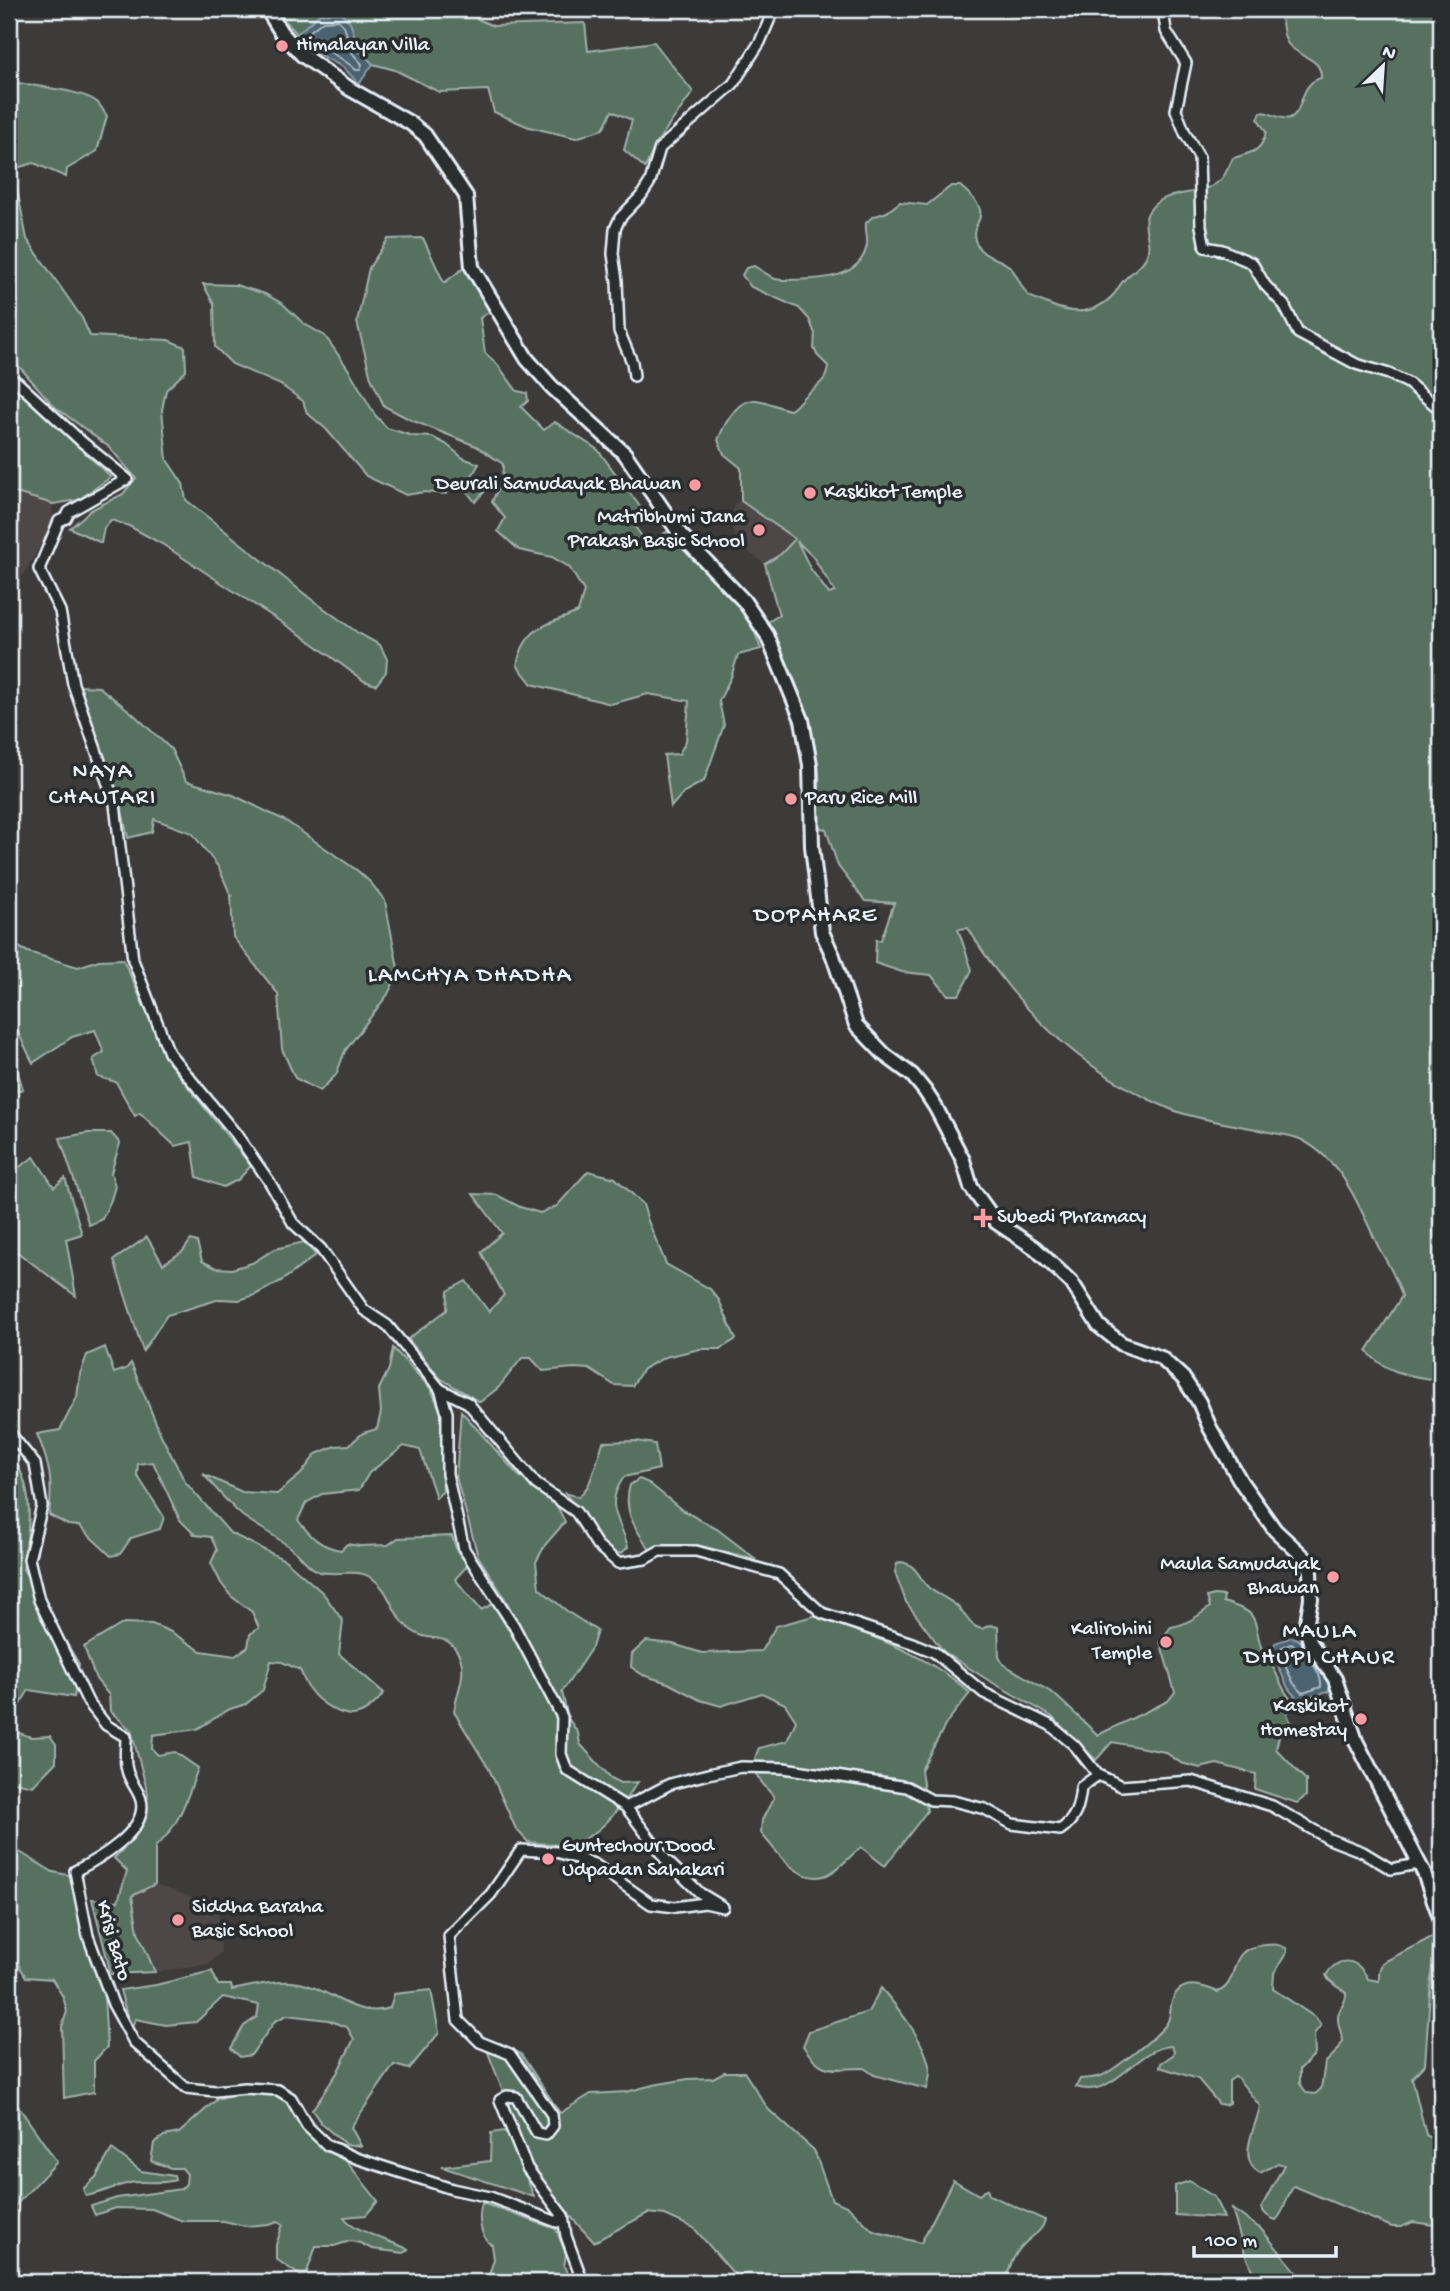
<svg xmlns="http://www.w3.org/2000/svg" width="1450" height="2291" font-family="'Gochi Hand',sans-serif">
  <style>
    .built { fill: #4d4647 }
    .green { fill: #57715f; stroke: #a0b1ac; stroke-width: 2; fill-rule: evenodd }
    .water { fill: #4c6270; stroke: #8a9ba6; stroke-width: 2 }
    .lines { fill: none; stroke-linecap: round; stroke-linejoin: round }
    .shore { stroke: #aab8c2; stroke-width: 2 }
    .street-casing { stroke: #e8f1f8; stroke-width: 14 }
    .secondary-casing { stroke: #e8f1f8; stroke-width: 18 }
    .street { stroke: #2a2d2e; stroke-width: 9 }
    .secondary { stroke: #2a2d2e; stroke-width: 12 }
    .poi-dot { fill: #ff9aa2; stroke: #2a2d2e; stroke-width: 2.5 }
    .labels { text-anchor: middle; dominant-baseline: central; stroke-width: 7; stroke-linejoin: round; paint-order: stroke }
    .poi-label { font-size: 21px; fill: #e8f1f8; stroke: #2a2d2e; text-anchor: start }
    .street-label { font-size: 21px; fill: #e8f1f8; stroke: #2a2d2e }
    .neighbourhood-label { font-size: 23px; letter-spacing: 2px; fill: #e8f1f8; stroke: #2a2d2e }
  </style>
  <rect width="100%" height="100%" fill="#3d3a3a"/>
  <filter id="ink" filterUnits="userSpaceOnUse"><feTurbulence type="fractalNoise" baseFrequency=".0143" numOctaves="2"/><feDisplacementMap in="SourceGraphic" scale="14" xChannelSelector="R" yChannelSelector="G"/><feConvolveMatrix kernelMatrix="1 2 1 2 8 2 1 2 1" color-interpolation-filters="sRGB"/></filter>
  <g filter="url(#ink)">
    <g class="built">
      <polygon points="9,491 53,504 52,521 46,536 19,582 9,571"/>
      <polygon points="741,501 795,539 781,554 765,564 748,552 736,539 731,525 733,510 735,503"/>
      <polygon points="155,1884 218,1907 221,1952 208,1964 155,1972 138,1932 132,1896"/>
    </g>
    <g class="green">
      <polygon points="275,9 456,9 493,26 585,23 588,51 654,42 693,92 657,142 645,168 624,150 632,120 612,111 603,129 576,138 529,127 494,112 488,90 439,92 395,70 373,64 359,50 350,22 320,14 297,34"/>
      <path d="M1275,9H1441V1381C1413,1376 1385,1374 1367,1351L1402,1296C1397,1278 1388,1264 1379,1248C1359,1207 1344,1161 1300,1139C1291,1135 1278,1134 1269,1132C1240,1125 1196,1120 1170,1109C1083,1072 1016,1009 968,928L958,929L972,970L959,995H948L931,975L902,972L875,963L876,940H881L894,903L865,901L838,866L826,829L814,827C815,810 821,789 819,772C814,726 792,663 765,624L779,615L765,564L781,554L795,539L741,501V468L724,454L718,440C724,425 737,399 756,400C767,401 779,408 790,410C798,406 800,399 807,394C818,385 827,381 828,366L817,355L814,348L815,334L809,319L799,308L751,287L742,275L746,268L754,266L775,279L782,280C811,279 860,283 867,245C868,238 865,231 866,223L872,217L887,212L900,202L927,205L951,186H960C1002,220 964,220 977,245C984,259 1001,257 1011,268C1018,276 1021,288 1028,295C1033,299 1042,301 1048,304C1072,315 1096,315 1115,293C1118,289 1120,284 1124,280C1130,273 1142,266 1146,257C1154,241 1139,226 1149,211C1166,185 1204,201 1223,177C1227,171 1230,164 1233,158C1251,153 1262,152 1266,132L1258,119L1261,112C1271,112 1281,121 1290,118C1305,111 1298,84 1321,78C1322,57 1299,58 1288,44C1280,33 1286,19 1275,9ZM797,541L813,557L835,592L829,594L810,568Z"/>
      <path d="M9,81C31,87 81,89 97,102C101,106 104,112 107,116L97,151L67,169L66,177L34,163L13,169L27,239L82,318L90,336L168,340L185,347L186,371L166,390L162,410L167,460L183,484L186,500L311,599L358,633L380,645L387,659L386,672L376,685L364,681L307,639L162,544L129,526L111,520L104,528L101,543L70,528L91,510L123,494L136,478L109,447L54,406L9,355Z"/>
      <path d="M423,238L444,283L465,267L492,310L480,318L485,353L497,364L517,391L527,393L528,401L521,407L544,430L555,422L598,450L644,512L632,523L647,543L670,530C708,568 744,596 761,649L738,655L731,677L719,701L724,725L704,781L684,792L671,807L664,755L679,754L686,741L689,701L648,694L611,704L532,684L517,665C525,626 545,626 578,612L584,591L569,567L552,557L519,550L498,531L505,518L492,502L502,479L503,464L476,446L411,420L384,406L371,378L357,322L369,268L388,239Z"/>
      <polygon points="203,284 236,285 265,294 283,304 303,323 325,336 349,370 375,415 387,428 413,436 432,437 446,444 463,458 479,464 471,477 485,491 475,502 458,480 446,494 424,492 406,495 366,476 326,429 307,413 303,401 281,385 232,364 215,347 214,304"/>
      <polygon points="9,384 15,387 111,477 78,500 53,504 9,491"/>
      <polygon points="79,686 99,687 131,712 171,749 186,781 233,795 286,821 358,871 371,883 385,901 398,968 394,982 388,994 345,1051 336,1075 320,1091 295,1078 282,1049 278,994 233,937 231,896 219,868 192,833 154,819 152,832 128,838 120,801"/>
      <polygon points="9,942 28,952 78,967 99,960 123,959 169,1063 251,1166 238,1180 223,1187 197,1177 192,1142 175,1146 140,1113 135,1116 116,1082 98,1077 93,1059 104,1052 95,1030 72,1037 33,1063 9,1014"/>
      <polygon points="9,1043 23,1089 9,1093"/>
      <polygon points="88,1133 111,1133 120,1143 111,1173 115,1186 111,1200 102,1219 89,1225 60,1138"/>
      <polygon points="9,1152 18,1168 34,1157 54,1187 65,1178 82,1234 66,1239 76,1296 17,1252 9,1250"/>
      <polygon points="588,1171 615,1178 643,1204 648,1221 666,1264 710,1289 719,1300 736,1339 720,1349 700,1349 665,1357 643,1369 632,1386 614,1385 589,1369 574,1368 543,1371 531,1358 522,1358 498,1388 480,1402 440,1378 408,1339 447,1310 448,1291 466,1281 489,1312 504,1295 481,1252 502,1233 473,1194 497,1195 520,1207 540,1213 557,1206"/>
      <polygon points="147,1237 163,1264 183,1251 191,1240 197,1242 202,1261 216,1268 232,1269 252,1263 275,1249 304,1242 316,1255 283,1280 255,1295 239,1300 220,1299 167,1315 143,1351 114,1260"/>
      <path d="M105,1347L114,1373L126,1369L131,1363L161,1435L185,1482L230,1533L285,1560L323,1593L343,1621L339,1654L384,1693C379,1700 367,1712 358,1714C343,1719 318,1702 310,1690C305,1684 303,1676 300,1670L282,1662L271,1661L263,1690L246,1704L230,1709L197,1729L153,1735L152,1749L158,1755L175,1752L198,1768C188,1796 179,1828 155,1847V1884L132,1896L138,1932L155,1972L111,1974L92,1899L118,1901L127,1871L114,1858L132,1841L144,1822L148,1794L131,1730L110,1711L109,1695L96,1679L84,1647L124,1623L152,1624L171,1632L201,1651L235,1656L248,1647L250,1634L259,1628L252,1612L231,1596L221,1583L211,1563L217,1550L211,1537L195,1535L180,1520L153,1462L138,1464L137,1475L164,1517L160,1529L131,1538L120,1554L111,1556L79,1526L68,1525L49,1515C53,1482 50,1465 37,1434L60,1430L77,1397L80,1374L87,1355Z"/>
      <path d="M393,1348L431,1389L441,1412L443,1491L436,1498L420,1450L404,1446L369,1473L359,1490L322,1494L306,1503L298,1520C310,1536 320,1547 341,1550L347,1544L360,1546L388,1545L398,1538L452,1536L457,1551L468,1565L455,1579L481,1610L493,1604L507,1628L534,1655L503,1595L478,1556L456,1477L461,1411L518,1475L557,1506L565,1522L545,1545L536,1562L539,1588L568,1612L597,1631L592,1647L562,1692L568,1718L578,1733L580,1744L611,1778L621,1783L638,1782C621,1805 599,1841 567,1844C555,1846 541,1843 528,1842L516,1829L489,1769L454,1712C456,1693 468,1674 459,1655C446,1629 431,1645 411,1630C391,1616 392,1590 370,1577C356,1568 333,1577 317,1571C308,1567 301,1555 293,1550C278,1537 260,1528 244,1517C229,1505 216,1488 203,1474L242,1492L277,1494L301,1474L316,1454L335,1446L349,1445L363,1433L377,1429L381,1412L379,1389L389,1369Z"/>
      <path d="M636,1441L655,1444L659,1469L624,1477C603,1507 620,1517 628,1547L622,1553H611L565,1493L579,1497L588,1486L594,1471L603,1442Z"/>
      <path d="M9,1454C37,1484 29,1531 23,1569L79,1664L74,1697L29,1690L17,1709L13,1731L31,1737L50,1736L56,1744V1762L33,1786L9,1781Z"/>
      <path d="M639,1479L649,1483L682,1510L717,1529L756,1559L696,1545L650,1550C636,1530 622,1511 630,1485Z"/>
      <path d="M901,1562C917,1564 919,1579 929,1588C938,1595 949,1599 958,1607C966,1615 970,1627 982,1629L990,1625L998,1627L999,1657L1003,1664L1054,1694L1098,1735L1168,1701L1175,1692L1160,1641L1171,1627C1186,1625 1198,1616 1210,1607L1207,1597L1214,1595L1224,1596L1223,1602C1260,1613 1252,1615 1261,1647C1263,1656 1271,1663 1275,1671C1282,1685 1283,1691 1294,1703L1287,1714L1291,1723L1281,1728L1276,1749L1306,1780V1796L1297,1803L1255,1789L1256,1774L1217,1764L1200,1768L1181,1763L1165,1752L1112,1742L1096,1760L1051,1716L988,1680L944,1652L906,1602L895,1572L897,1564Z"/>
      <path d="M817,1615C870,1636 928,1654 970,1693L947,1722L921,1770L927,1811L885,1866L861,1847C851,1855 839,1870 827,1875C799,1886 775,1850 761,1833L762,1820L774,1797C759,1778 747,1773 759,1748L787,1741L796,1721L785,1704L762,1693L721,1706L700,1700L668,1683L643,1675L631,1667L632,1654L646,1641L673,1644L702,1653L761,1651L776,1626Z"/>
      <polygon points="18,1851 53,1872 73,1876 84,1938 104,1996 107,2047 94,2061 94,2092 64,2098 62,2027 67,2011 63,1997 52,1979 26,1977 9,1949 9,1862 16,1863"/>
      <path d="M1434,1936L1425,2064L1412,2078L1426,2135L1441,2143V2226L1413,2222L1401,2227H1392L1294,2186C1285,2197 1286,2211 1276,2220C1269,2218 1262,2213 1262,2206L1284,2165L1278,2163L1260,2173C1235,2159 1257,2126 1260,2106L1236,2076L1229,2081V2103L1225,2105L1219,2104L1198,2079L1160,2067L1161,2063L1173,2055L1174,2050L1171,2046C1135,2048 1115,2100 1076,2087L1080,2079C1087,2079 1094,2078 1101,2076C1113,2071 1156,2037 1165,2026C1172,2018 1169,2010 1172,2001C1180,1978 1202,1985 1218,1992C1243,1981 1223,1948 1265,1945C1274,1944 1279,1944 1286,1948L1287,1952L1274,1973L1273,1989L1316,2018L1321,2025L1314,2034L1315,2054L1300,2069V2084L1307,2093L1315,2094L1321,2089L1325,2063L1338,2050L1343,2041C1342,2033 1337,2025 1338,2016C1339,2007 1347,2004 1346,1993L1328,1979L1326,1975C1339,1955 1358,1958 1368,1979L1379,1981V1972L1382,1963Z"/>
      <path d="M212,1971L218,1985H231L232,1990C252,1986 272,1981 292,1982C329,1985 352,2020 390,2008L394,1994L431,1990L439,2033L409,2069L394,2065L351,2127L361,2146L345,2144L322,2124L312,2110L337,2073L354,2039L347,2027L328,2020L287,2015L275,2021L251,2055L240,2057L231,2048L244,2026L257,2017L259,2005L223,1997L196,2022L166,2025L135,2019L131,2030L120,1990L156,1985Z"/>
      <path d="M881,1988C898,2008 928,2044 930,2072C930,2077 928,2084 927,2089L874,2075L864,2068C832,2068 823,2076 803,2046L809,2031L868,2012Z"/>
      <path d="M500,2043L521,2054L560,2113L591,2094L626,2092L653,2085L688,2079L713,2078L724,2072H744L769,2110L814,2150L832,2200L849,2207L873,2231L921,2243L953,2180L979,2195L987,2189L989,2195L1045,2220C1042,2232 1034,2234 1026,2242C1017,2250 1011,2262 1008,2273L1018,2282H722L734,2274L694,2228L665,2215L648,2213L594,2242L560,2205L533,2168L487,2050Z"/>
      <polygon points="9,2093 57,2162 15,2206 9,2197"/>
      <path d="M233,2093L279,2095L290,2104L309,2134L325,2149L347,2162L378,2201L366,2215L344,2217C353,2231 391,2241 408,2249L404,2253L372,2249L360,2243L350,2241L334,2246H316L306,2275L301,2276L276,2259V2245L283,2224L278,2221L269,2224L245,2226L224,2221H183L152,2209L115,2208L95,2215L91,2206L117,2198L181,2189L186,2184L187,2174L182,2168H171L151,2161L154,2143L164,2136L179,2133L216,2100Z"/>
      <polygon points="504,2131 512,2139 534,2197 442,2167 490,2161 491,2133"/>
      <path d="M112,2149L141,2171L174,2176L175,2180C160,2185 145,2180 130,2183C115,2186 102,2193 86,2196L83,2189L96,2177Z"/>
      <polygon points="1189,2181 1214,2197 1224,2218 1175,2215 1175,2186"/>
      <path d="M482,2203L556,2229L566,2254L564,2266L572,2282H490L489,2275L494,2259L492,2245C479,2237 478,2217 482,2203Z"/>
      <polygon points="1232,2209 1261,2229 1305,2282 1257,2282 1245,2254"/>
    </g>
    <g class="water">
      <polygon points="341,13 350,22 359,50 373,64 359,84 343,67 314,52 297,34 320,14"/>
      <path d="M1292,1637C1310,1642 1327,1670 1330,1688L1328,1692L1298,1700L1288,1688L1272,1652L1275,1643Z"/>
    </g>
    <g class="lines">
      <g class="shore">
        <path d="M323,21L338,20L344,26L353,54L362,64L360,70H356C342,56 323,51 309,37V32Z"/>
        <path d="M1291,1644C1304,1649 1323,1673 1321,1687L1303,1693L1294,1684L1279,1653L1282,1647Z"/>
      </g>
      <g class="street-casing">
        <g id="street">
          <polyline points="1163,9 1166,31 1186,63 1176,110 1185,133 1199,157 1201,226 1205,247 1222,250 1252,263 1265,285 1284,305 1298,333 1356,364 1389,374 1408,383 1441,410"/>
          <polyline points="634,376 632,362 619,331 617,281 613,254 615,229 620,218 641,196 650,182 660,148 733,84 760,42 774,9"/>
          <polyline points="9,378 17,382 82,442 127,479 69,512 66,518 59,521 39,569 60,611 73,684 115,804 133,960 169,1053 236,1134 269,1181 293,1223 321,1249 364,1310 387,1325 440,1389 447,1413 447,1474 464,1549 514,1626 562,1717 561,1754 567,1770 626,1807 666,1860 700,1893 723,1907 705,1903 675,1907 651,1904 594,1864 557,1852 521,1850 491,1894 449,1936 458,2020 480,2042 510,2054 552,2115 553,2126 546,2135 537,2133 516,2097 507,2096 500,2100 527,2168 563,2216 566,2236 583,2282"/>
          <polyline points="440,1389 468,1403 536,1484 576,1512 597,1545 618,1563 645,1559 659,1551 696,1551 779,1574 822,1613 912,1643 934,1652 984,1693 1050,1725 1075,1746 1098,1775 1107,1779 1121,1786 1191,1781 1272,1806 1329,1839 1363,1852 1391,1869 1418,1864"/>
          <path d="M9,1432L35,1464L42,1506L29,1559L39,1600L88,1702L106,1725L126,1737C126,1748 124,1760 127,1770C129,1781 138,1789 141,1800C149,1831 97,1860 75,1871L88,1936L113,2004L134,2042L186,2088L215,2091L245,2088L278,2090L291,2098L307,2126L327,2145L356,2158L452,2189L490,2197L557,2222L563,2216"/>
          <path d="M626,1807L670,1784L708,1774L741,1767L784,1768L907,1787L931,1800L953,1801L985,1809L1012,1824L1060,1830C1076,1819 1079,1807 1081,1787L1098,1775"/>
        </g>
      </g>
      <g class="secondary-casing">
        <polyline id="secondary" points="267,9 281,32 302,55 350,89 410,123 425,135 466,196 472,267 527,359 552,387 625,454 680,534 744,601 767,635 802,720 810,765 812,846 822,932 833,956 856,1025 885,1055 912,1075 925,1091 936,1108 963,1160 971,1187 996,1222 1035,1248 1072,1283 1099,1326 1109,1334 1122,1344 1161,1358 1183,1378 1199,1402 1210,1428 1241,1482 1275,1530 1306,1559 1310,1572 1311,1599 1306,1627 1310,1642 1335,1679 1356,1741 1424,1873 1441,1920"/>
      </g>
      <use href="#street" class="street"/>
      <use href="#secondary" class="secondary"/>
    </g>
  </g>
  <g class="poi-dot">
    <circle cx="282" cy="46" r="7"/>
    <circle cx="695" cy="485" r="7"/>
    <circle cx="810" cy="493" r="7"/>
    <circle cx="759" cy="530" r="7"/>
    <circle cx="791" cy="799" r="7"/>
    <path d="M979.5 1207.5h7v7h7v7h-7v7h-7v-7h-7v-7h7z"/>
    <circle cx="1333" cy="1577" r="7"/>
    <circle cx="1166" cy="1642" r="7"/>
    <circle cx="1361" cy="1719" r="7"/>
    <circle cx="548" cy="1859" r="7"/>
    <circle cx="178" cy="1920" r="7"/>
  </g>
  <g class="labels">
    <g class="poi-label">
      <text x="296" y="46">Himalayan Villa</text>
      <text x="681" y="485" text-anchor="end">Deurali Samudayak Bhawan</text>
      <text x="824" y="493">Kaskikot Temple</text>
      <text x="745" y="518" text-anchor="end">Matribhumi Jana<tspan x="745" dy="24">Prakash Basic School</tspan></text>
      <text x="805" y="799">Paru Rice Mill</text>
      <text x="997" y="1218">Subedi Phramacy</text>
      <text x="1319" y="1565" text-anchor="end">Maula Samudayak<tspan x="1319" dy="24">Bhawan</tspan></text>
      <text x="1152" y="1630" text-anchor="end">Kalirohini<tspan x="1152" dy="24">Temple</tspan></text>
      <text x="1347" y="1707" text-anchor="end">Kaskikot<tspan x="1347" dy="24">Homestay</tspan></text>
      <text x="562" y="1847">Guntechour Dood<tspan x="562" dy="24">Udpadan Sahakari</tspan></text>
      <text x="192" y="1908">Siddha Baraha<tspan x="192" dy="24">Basic School</tspan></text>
    </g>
    <g class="street-label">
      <text transform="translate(112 1941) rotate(74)">Krisi Bato</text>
    </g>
    <g class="neighbourhood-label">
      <text x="103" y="772">NAYA<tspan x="103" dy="26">CHAUTARI</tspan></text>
      <text x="816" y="916">DOPAHARE</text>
      <text x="470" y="976">LAMCHYA DHADHA</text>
      <text x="1320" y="1632">MAULA<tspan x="1320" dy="26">DHUPI CHAUR</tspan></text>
    </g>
  </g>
  <rect width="1450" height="2291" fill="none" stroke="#2a2d2e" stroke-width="35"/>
  <rect x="18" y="18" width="1415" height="2256" fill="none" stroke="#e8f1f8" stroke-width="2.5" filter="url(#ink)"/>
  <g transform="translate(1383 66) rotate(25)" stroke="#2a2d2e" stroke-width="5" paint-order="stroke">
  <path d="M0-5L12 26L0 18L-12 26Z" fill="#e8f1f8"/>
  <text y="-10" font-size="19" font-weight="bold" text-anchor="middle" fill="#e8f1f8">N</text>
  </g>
  <path d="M1194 2246v10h142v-10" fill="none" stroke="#e8f1f8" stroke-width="3.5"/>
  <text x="1205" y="2246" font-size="21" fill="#e8f1f8" stroke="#2a2d2e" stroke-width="5" paint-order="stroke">100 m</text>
</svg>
